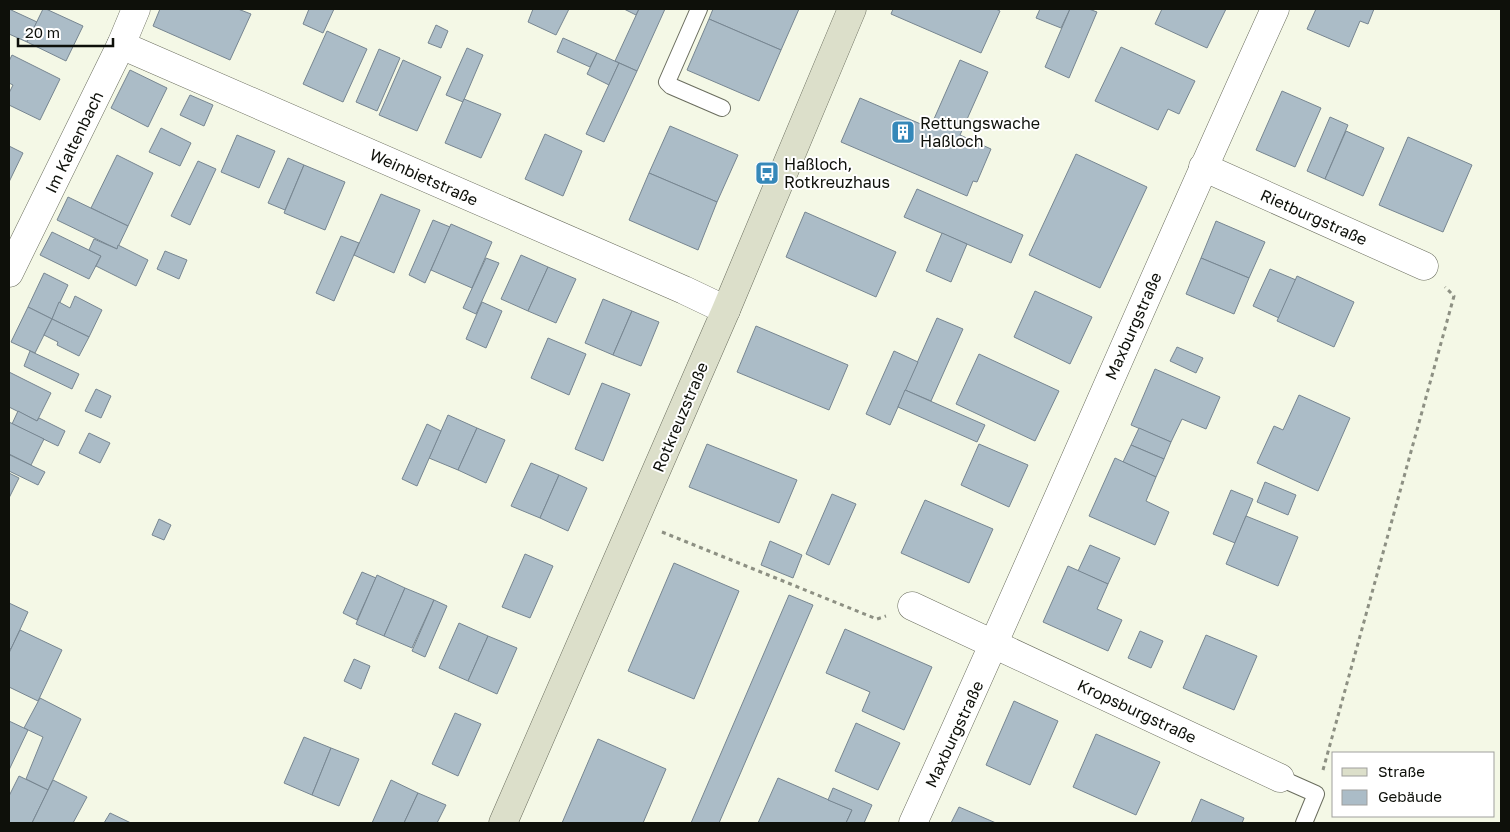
<svg xmlns="http://www.w3.org/2000/svg" width="1510" height="832" font-family="'Golos Text',sans-serif">
  <style>
    .building { fill: #abbcc7; stroke: #778691 }
    .lines { fill: none; stroke-linecap: round; stroke-linejoin: round }
    .service-casing { stroke: #6a6d5e; stroke-width: 18 }
    .minor-casing { stroke: #6a6d5e; stroke-width: 29 }
    .secondary-casing { stroke: #6a6d5e; stroke-width: 29 }
    .path { stroke: #8d9083; stroke-width: 3; stroke-dasharray: 4 4; stroke-linecap: butt }
    .service { stroke: #fff; stroke-width: 16 }
    .minor { stroke: #fff; stroke-width: 28 }
    .secondary { stroke: #dcdfca; stroke-width: 28 }
    .labels { text-anchor: middle; dominant-baseline: central; stroke-width: 4; stroke-linejoin: round; paint-order: stroke }
    .poi-label { font-size: 16px; fill: #0e100a; stroke: #fff; text-anchor: start }
    .street-label { font-size: 16px; fill: #0e100a; stroke: #fff }
  </style>
  <rect width="100%" height="100%" fill="#f4f8e6"/>
  <g class="building">
    <polygon points="9,9 37,22 27,42 9,34"/>
    <polygon points="43,9 46,9 83,26 66,61 27,42"/>
    <polygon points="160,9 238,9 251,14 230,60 153,26"/>
    <polygon points="309,9 334,9 323,33 303,24"/>
    <polygon points="533,9 569,9 556,35 528,22"/>
    <polygon points="624,9 639,9 636,15"/>
    <polygon points="639,9 665,9 637,71 615,61"/>
    <polygon points="713,9 799,9 781,50 709,19"/>
    <polygon points="893,9 996,9 1000,11 981,53 891,14"/>
    <polygon points="1040,9 1070,9 1061,28 1036,18"/>
    <polygon points="1070,9 1089,9 1097,12 1069,78 1045,67"/>
    <polygon points="1162,9 1226,9 1207,48 1155,24"/>
    <polygon points="1316,9 1374,9 1368,24 1360,21 1349,47 1307,29"/>
    <polygon points="709,19 781,50 759,101 687,70"/>
    <polygon points="436,25 448,31 441,48 428,43"/>
    <polygon points="327,31 367,49 343,102 303,84"/>
    <polygon points="563,38 597,53 590,67 557,52"/>
    <polygon points="1121,47 1195,81 1179,114 1168,109 1158,130 1095,101"/>
    <polygon points="467,48 483,55 463,102 446,95"/>
    <polygon points="379,49 400,58 377,111 356,102"/>
    <polygon points="597,53 619,63 609,85 587,74"/>
    <polygon points="12,55 60,79 40,120 9,105 9,93 13,85 9,83 9,61"/>
    <polygon points="403,60 441,77 417,131 379,115"/>
    <polygon points="960,60 988,72 960,135 991,149 977,182 973,181 967,196 841,142 860,98 930,128"/>
    <polygon points="619,63 637,71 604,142 586,134"/>
    <polygon points="130,70 167,88 148,127 111,108"/>
    <polygon points="1282,91 1321,108 1295,167 1256,150"/>
    <polygon points="190,95 213,105 204,126 180,115"/>
    <polygon points="464,99 501,114 481,158 445,143"/>
    <polygon points="1330,117 1348,125 1325,179 1307,171"/>
    <polygon points="670,126 738,155 717,202 649,173"/>
    <polygon points="161,128 191,143 180,166 149,152"/>
    <polygon points="1346,131 1384,148 1363,196 1325,179"/>
    <polygon points="545,134 582,151 563,196 525,179"/>
    <polygon points="237,135 275,151 259,188 221,172"/>
    <polygon points="1408,137 1472,165 1443,232 1379,205"/>
    <polygon points="9,146 23,153 9,182"/>
    <polygon points="1076,154 1147,187 1100,288 1029,255"/>
    <polygon points="117,155 153,173 128,226 91,208"/>
    <polygon points="288,158 304,165 285,210 268,203"/>
    <polygon points="198,161 216,169 190,225 171,216"/>
    <polygon points="304,165 345,182 325,230 284,213"/>
    <polygon points="649,173 717,202 698,250 629,220"/>
    <polygon points="917,189 1023,235 1011,263 904,217"/>
    <polygon points="381,194 420,210 394,273 354,255"/>
    <polygon points="68,197 128,226 117,249 57,220"/>
    <polygon points="805,212 896,252 876,297 786,257"/>
    <polygon points="433,220 450,227 425,283 409,275"/>
    <polygon points="1216,221 1265,242 1249,278 1201,258"/>
    <polygon points="451,224 492,242 472,288 431,270"/>
    <polygon points="52,232 101,256 89,279 40,255"/>
    <polygon points="942,233 967,244 951,282 926,271"/>
    <polygon points="341,236 359,243 334,301 316,293"/>
    <polygon points="94,239 117,249 118,245 148,260 136,286 96,266 101,256 89,250"/>
    <polygon points="165,251 187,260 179,279 157,269"/>
    <polygon points="521,255 548,267 528,311 501,299"/>
    <polygon points="486,258 499,263 476,314 463,308"/>
    <polygon points="1201,258 1249,278 1234,314 1186,294"/>
    <polygon points="548,267 576,279 556,323 528,311"/>
    <polygon points="1270,269 1296,280 1279,318 1253,306"/>
    <polygon points="44,273 68,285 52,319 28,307"/>
    <polygon points="1297,276 1354,302 1334,347 1277,321"/>
    <polygon points="1035,291 1092,317 1070,364 1014,337"/>
    <polygon points="75,296 102,310 89,337 52,319 59,302 70,308"/>
    <polygon points="603,299 632,311 613,355 585,343"/>
    <polygon points="482,302 502,311 486,348 466,339"/>
    <polygon points="28,307 52,319 35,353 11,342"/>
    <polygon points="632,311 659,322 641,366 613,355"/>
    <polygon points="937,318 963,329 931,401 905,390"/>
    <polygon points="52,319 89,337 79,356 57,345 58,342 44,335"/>
    <polygon points="756,326 848,365 829,410 737,372"/>
    <polygon points="548,338 586,354 569,395 531,378"/>
    <polygon points="1177,347 1203,358 1196,373 1170,361"/>
    <polygon points="30,351 79,374 72,389 24,366"/>
    <polygon points="894,351 918,362 890,425 866,414"/>
    <polygon points="979,354 1059,391 1035,441 956,404"/>
    <polygon points="1155,369 1220,397 1206,429 1182,419 1171,442 1131,425"/>
    <polygon points="9,372 51,393 37,421 9,407"/>
    <polygon points="602,383 630,394 603,461 575,449"/>
    <polygon points="96,389 111,396 101,418 85,411"/>
    <polygon points="905,390 985,425 977,442 898,407"/>
    <polygon points="1299,395 1350,418 1318,491 1257,463 1274,426 1283,430"/>
    <polygon points="18,411 37,421 39,418 65,431 58,446 12,424"/>
    <polygon points="448,415 477,428 458,470 429,458"/>
    <polygon points="9,422 44,439 31,465 9,454"/>
    <polygon points="427,424 441,431 417,486 402,479"/>
    <polygon points="477,428 505,440 486,483 458,470"/>
    <polygon points="1139,428 1171,442 1164,459 1131,445"/>
    <polygon points="89,433 110,443 100,463 79,453"/>
    <polygon points="707,444 797,480 779,523 689,487"/>
    <polygon points="979,444 1028,465 1009,507 961,485"/>
    <polygon points="1131,445 1164,459 1156,477 1123,462"/>
    <polygon points="10,455 45,472 38,485 9,471 9,458"/>
    <polygon points="1115,458 1156,477 1146,501 1169,512 1155,545 1089,516"/>
    <polygon points="531,463 559,475 540,518 511,506"/>
    <polygon points="9,473 19,478 9,498"/>
    <polygon points="559,475 587,488 568,531 540,518"/>
    <polygon points="1265,482 1296,495 1288,515 1257,502"/>
    <polygon points="1231,490 1253,499 1235,543 1213,534"/>
    <polygon points="832,494 856,504 829,565 806,554"/>
    <polygon points="925,500 993,529 969,583 901,553"/>
    <polygon points="1246,516 1298,537 1278,586 1226,564"/>
    <polygon points="159,519 171,525 164,540 152,535"/>
    <polygon points="770,541 802,555 793,578 761,565"/>
    <polygon points="1090,545 1120,558 1108,584 1078,571"/>
    <polygon points="525,554 553,566 530,618 502,607"/>
    <polygon points="674,563 739,591 694,699 628,671"/>
    <polygon points="1068,566 1108,584 1097,609 1122,620 1108,651 1043,622"/>
    <polygon points="362,572 376,578 357,620 343,613"/>
    <polygon points="377,575 405,588 384,636 356,624"/>
    <polygon points="405,588 434,600 412,648 384,636"/>
    <polygon points="789,595 813,605 719,823 691,823"/>
    <polygon points="434,600 447,606 425,657 412,651"/>
    <polygon points="9,603 28,612 11,649 9,648"/>
    <polygon points="459,623 488,636 468,681 439,668"/>
    <polygon points="845,629 932,667 904,730 862,711 870,692 826,673"/>
    <polygon points="20,630 62,650 38,701 9,687 9,653"/>
    <polygon points="1140,631 1163,641 1151,668 1128,658"/>
    <polygon points="1206,635 1257,656 1234,710 1183,688"/>
    <polygon points="488,636 517,648 497,694 468,681"/>
    <polygon points="354,659 370,666 361,689 344,681"/>
    <polygon points="40,698 81,719 48,790 26,779 43,737 24,728"/>
    <polygon points="1014,701 1058,721 1030,785 986,765"/>
    <polygon points="455,713 481,724 458,776 432,764"/>
    <polygon points="9,721 28,730 9,770"/>
    <polygon points="856,723 900,743 878,790 835,771"/>
    <polygon points="1096,734 1160,762 1136,815 1073,787"/>
    <polygon points="304,737 331,748 312,795 284,783"/>
    <polygon points="598,739 666,769 643,823 562,823"/>
    <polygon points="331,748 359,759 339,806 312,795"/>
    <polygon points="19,776 48,790 32,823 9,823 9,796"/>
    <polygon points="778,778 852,810 846,823 758,823"/>
    <polygon points="53,780 87,797 73,823 32,823"/>
    <polygon points="391,780 418,793 404,823 372,823"/>
    <polygon points="833,788 872,805 864,823 846,823 852,810 828,800"/>
    <polygon points="418,793 446,805 437,823 404,823"/>
    <polygon points="1201,799 1244,818 1242,823 1191,823"/>
    <polygon points="959,807 996,823 951,823"/>
    <polygon points="110,813 131,823 104,823"/>
  </g>
  <g class="lines">
    <g class="service-casing">
      <g id="service">
        <polyline points="699,9 667,82 671,86 722,108"/>
        <polyline points="1280,778 1316,794 1304,823"/>
      </g>
    </g>
    <g class="minor-casing">
      <g id="minor">
        <polyline points="121,45 684,290 726,310"/>
        <polyline points="1203,167 1424,266"/>
        <polyline points="9,273 121,45 136,9"/>
        <polyline points="912,606 1280,778"/>
        <path d="M913,823C1036,553 1152,280 1275,9"/>
      </g>
    </g>
    <g class="secondary-casing">
      <polyline id="secondary" points="503,823 726,310 852,9"/>
    </g>
    <g class="path">
      <polyline points="662,532 877,619 886,616"/>
      <polyline points="1323,770 1454,296 1445,287"/>
    </g>
    <use href="#service" class="service"/>
    <use href="#minor" class="minor"/>
    <use href="#secondary" class="secondary"/>
  </g>
  <defs>
    <g id="building-square" transform="scale(1.25)"><rect x="-9" y="-9" width="18" height="18" rx="4" fill="#3588b9" stroke="#fff"/><path d="M-4-6H4V6H1V3H-1V6H-4ZM-2.5-4.3h1.7v1.8h-1.7ZM.8-4.3h1.7v1.8H.8ZM-2.5-1h1.7V.8h-1.7ZM.8-1h1.7V.8H.8Z" fill="#fff"/></g>
    <g id="bus-square" transform="scale(1.25)"><rect x="-9" y="-9" width="18" height="18" rx="4" fill="#3588b9" stroke="#fff"/><path d="M-5-6H5V4H4V6H2V4H-2V6H-4V4H-5ZM-3.5-4V0h7V-4ZM-3.5 1.2v1.5H-2V1.2ZM2 1.2v1.5H3.5V1.2Z" fill="#fff"/></g>
  </defs>
  <g fill-rule="evenodd">
    <use href="#building-square" x="903" y="132"/>
    <use href="#bus-square" x="767" y="173"/>
  </g>
  <g class="labels">
    <g class="poi-label">
      <text x="920" y="123">Rettungswache<tspan x="920" dy="18">Haßloch</tspan></text>
      <text x="784" y="164">Haßloch,<tspan x="784" dy="18">Rotkreuzhaus</tspan></text>
    </g>
    <g class="street-label">
      <text transform="translate(74 142) rotate(-64)">Im Kaltenbach</text>
      <text transform="translate(424 177) rotate(24)">Weinbietstraße</text>
      <text transform="translate(1314 217) rotate(24)">Rietburgstraße</text>
      <text transform="translate(1133 326) rotate(-66)">Maxburgstraße</text>
      <text transform="translate(680 417) rotate(-67)">Rotkreuzstraße</text>
      <text transform="translate(1137 711) rotate(25)">Kropsburgstraße</text>
      <text transform="translate(954 734) rotate(-65)">Maxburgstraße</text>
    </g>
  </g>
  <rect width="1510" height="832" fill="none" stroke="#0e100a" stroke-width="20"/>
  <rect x="1332" y="752" width="162" height="65" fill="#ffffff" stroke="#9f9f9d"/>
  <rect x="1342" y="768" width="25" height="8" fill="#dcdfca" stroke="#9f9f9d"/>
  <text x="1378" y="777" font-size="15" fill="#0e100a">Straße</text>
  <rect x="1342" y="790" width="25" height="15" fill="#abbcc7" stroke="#9f9f9d"/>
  <text x="1378" y="802" font-size="15" fill="#0e100a">Gebäude</text>
  <path d="M18 38v8h95v-8" fill="none" stroke="#0e100a" stroke-width="2.5"/>
  <text x="25" y="38" font-size="15" fill="#0e100a" stroke="#ffffff" stroke-width="4" paint-order="stroke">20 m</text>
</svg>
